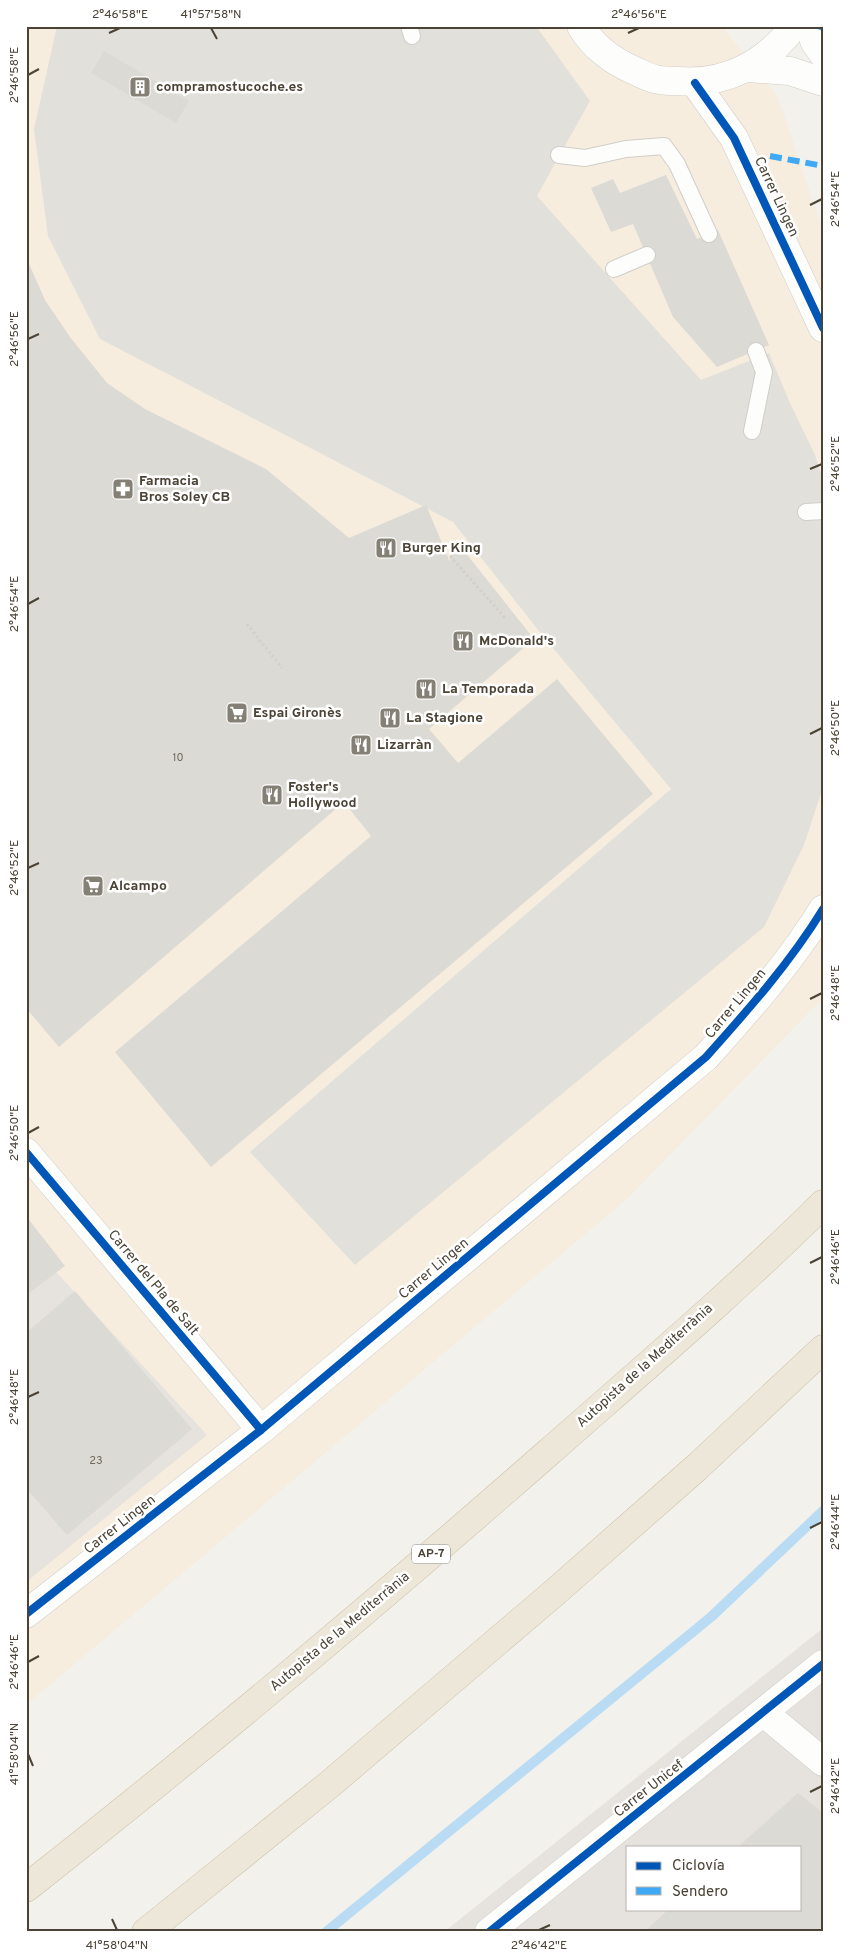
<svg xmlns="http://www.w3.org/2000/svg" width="849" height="1958" font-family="Overpass,sans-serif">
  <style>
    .commercial { fill: #f6edde }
    .industrial { fill: #e6e2dd; fill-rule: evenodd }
    .parking { fill: #e2e0da }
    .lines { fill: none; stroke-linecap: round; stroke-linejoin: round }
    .stream { stroke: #b9dbf4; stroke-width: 10 }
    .building { fill: #dcdad4 }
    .service-casing { stroke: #d0cec9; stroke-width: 18 }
    .minor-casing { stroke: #d0cec9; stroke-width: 29 }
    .tertiary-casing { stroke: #d0cec9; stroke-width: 29 }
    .motorway-casing { stroke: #cdbfa4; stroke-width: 29 }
    .path { stroke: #d2d1cb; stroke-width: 3; stroke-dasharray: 2.5 2.5; stroke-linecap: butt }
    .service { stroke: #fdfdfc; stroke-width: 16 }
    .minor { stroke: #fdfdfc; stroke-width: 28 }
    .tertiary { stroke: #fdfdfc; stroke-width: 28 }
    .motorway { stroke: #ede7d9; stroke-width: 28 }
    .quiet { stroke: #3fa9f5; stroke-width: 6; stroke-dasharray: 12 6; stroke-linecap: butt }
    .cycleway-casing { stroke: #fff; stroke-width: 11 }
    .cycleway { stroke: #0057b8; stroke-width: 8 }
    .ticks { fill: none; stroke: #4a4336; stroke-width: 2 }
    .labels { text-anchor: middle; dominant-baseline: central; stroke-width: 5; stroke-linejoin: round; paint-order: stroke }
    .number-label { font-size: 11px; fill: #6f6a5e }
    .shield { fill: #fff; stroke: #807b72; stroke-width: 1 }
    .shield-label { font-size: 12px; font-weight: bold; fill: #4a4336 }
    .poi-label { font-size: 14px; font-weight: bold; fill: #4a4336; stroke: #fff; text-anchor: start }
    .street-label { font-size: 14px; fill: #4a4336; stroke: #fff }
    .neatline { fill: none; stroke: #4a4336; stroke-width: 2 }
    .ticks-label { font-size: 12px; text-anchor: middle; fill: #4a4336 }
  </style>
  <rect width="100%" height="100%" fill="#f2f1ec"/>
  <polygon class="commercial" points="26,26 722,26 778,97 823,232 823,998 627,1199 26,1705"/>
  <g class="industrial">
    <polygon points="26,1237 56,1272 207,1435 26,1582"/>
    <path d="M823,1628V1932H444ZM628,1847H800V1909H628Z"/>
  </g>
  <polygon class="parking" points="57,26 536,26 590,101 537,196 701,380 769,353 790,403 815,455 823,480 823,787 804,845 764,927 355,1265 250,1152 671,789 542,635 453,522 100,339 48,236 34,129"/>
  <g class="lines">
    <polyline class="stream" points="326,1932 711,1617 823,1511"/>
  </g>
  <g class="building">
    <polygon points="104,51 189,101 176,123 91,73"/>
    <polygon points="666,175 697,239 718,230 769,345 717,367 673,317 633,224 611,232 591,188 613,179 620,193"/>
    <polygon points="26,257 45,300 70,337 107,383 145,409 266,469 349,538 426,505 450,562 450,556 461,547 534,639 429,729 458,763 557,679 653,794 211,1167 115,1052 371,836 344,802 59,1047 26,1008"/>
    <polygon points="26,1216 65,1266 26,1295"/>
    <polygon points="75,1291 192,1429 67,1535 26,1488 26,1333"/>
    <polygon points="798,1793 823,1813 823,1932 644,1932 669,1909 800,1909 800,1847 738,1847"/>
  </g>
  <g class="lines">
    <g class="service-casing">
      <g id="service">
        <polyline points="409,26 412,36"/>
        <polyline points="559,155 585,158 626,149 664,146 677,164 709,234"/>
        <polyline points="614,269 647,255"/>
        <polyline points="752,431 764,372 756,351"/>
        <polyline points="806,512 823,511"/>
      </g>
    </g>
    <g class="minor-casing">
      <g id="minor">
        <polyline points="695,83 734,138 823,328"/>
        <polyline points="26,1152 261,1430"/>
        <path d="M26,1614L261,1430L706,1057C748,1010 790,963 823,909"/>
        <polyline points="764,1713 823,1762"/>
        <polyline points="489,1932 823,1664"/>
      </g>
    </g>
    <g class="tertiary-casing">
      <g id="tertiary">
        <path d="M581,26C592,46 613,61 633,70C640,73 647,77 655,79C662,81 670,81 678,81C725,85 766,64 794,26"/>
        <polyline points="812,26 814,41 823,54"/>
        <polyline points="748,68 790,71 823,82"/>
      </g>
    </g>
    <g class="motorway-casing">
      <g id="motorway">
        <path d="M26,1888C204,1748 378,1602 549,1452C641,1371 736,1290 823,1204"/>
        <polyline points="146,1932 330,1784 554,1593 696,1468 823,1349"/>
      </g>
    </g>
    <g class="path">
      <polyline points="450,556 506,619"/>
      <polyline points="247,624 282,668"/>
    </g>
    <use href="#service" class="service"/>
    <use href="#minor" class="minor"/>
    <use href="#tertiary" class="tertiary"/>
    <use href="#motorway" class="motorway"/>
    <g class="quiet">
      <polyline points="818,26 823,28"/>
      <polyline points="770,156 823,166"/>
    </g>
    <g class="cycleway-casing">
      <g id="cycleway">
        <polyline points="695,83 734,138 823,328"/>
        <polyline points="26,1152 261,1430"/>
        <path d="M26,1614L261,1430L706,1057C748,1010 790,963 823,909"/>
        <polyline points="489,1932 823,1664"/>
      </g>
    </g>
    <use href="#cycleway" class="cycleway"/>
  </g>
  <path class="ticks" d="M211,28L217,39M109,33L120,28M628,33L639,28M28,75L39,69M810,205L822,199M28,339L39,334M810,469L822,464M28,604L39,598M810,734L822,728M28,868L39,863M810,999L822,993M28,1133L39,1127M810,1263L822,1257M28,1397L39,1392M810,1528L822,1522M28,1662L39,1656M28,1754L33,1766M810,1792L822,1786M112,1919L117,1930M539,1930L550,1925"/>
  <defs>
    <g id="building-square" transform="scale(1.125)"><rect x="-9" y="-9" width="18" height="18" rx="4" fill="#858076" stroke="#fff"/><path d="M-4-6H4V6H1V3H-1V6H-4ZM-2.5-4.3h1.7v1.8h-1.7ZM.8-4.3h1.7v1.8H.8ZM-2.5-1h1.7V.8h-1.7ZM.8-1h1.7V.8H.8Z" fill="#fff"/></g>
    <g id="pharmacy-square" transform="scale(1.125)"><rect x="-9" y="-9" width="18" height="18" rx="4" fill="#858076" stroke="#fff"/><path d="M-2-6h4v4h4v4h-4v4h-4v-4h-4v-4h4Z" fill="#fff"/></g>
    <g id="restaurant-square" transform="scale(1.125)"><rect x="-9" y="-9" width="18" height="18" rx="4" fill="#858076" stroke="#fff"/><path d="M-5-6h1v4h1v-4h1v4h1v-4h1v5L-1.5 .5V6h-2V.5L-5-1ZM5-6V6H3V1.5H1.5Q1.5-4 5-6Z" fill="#fff"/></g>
    <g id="supermarket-square" transform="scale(1.125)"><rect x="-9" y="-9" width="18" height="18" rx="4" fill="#858076" stroke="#fff"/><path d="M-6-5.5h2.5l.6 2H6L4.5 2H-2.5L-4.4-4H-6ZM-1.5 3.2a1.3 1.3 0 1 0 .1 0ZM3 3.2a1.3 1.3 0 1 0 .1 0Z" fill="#fff"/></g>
  </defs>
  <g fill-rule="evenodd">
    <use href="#building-square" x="140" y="87"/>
    <use href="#pharmacy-square" x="123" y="489"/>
    <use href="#restaurant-square" x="386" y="548"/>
    <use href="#restaurant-square" x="463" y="641"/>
    <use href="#restaurant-square" x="426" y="689"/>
    <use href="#supermarket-square" x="237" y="713"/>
    <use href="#restaurant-square" x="390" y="718"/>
    <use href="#restaurant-square" x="361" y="745"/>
    <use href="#restaurant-square" x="272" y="795"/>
    <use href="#supermarket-square" x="93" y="886"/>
  </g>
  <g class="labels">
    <g class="number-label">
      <text x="178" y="758">10</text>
      <text x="96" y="1461">23</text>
    </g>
    <rect class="shield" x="412" y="1544.5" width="38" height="19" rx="4"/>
    <g class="shield-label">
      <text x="431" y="1554">AP-7</text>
    </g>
    <g class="poi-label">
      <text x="156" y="87">compramostucoche.es</text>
      <text x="139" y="481">Farmacia<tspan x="139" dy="16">Bros Soley CB</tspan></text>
      <text x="402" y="548">Burger King</text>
      <text x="479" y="641">McDonald's</text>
      <text x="442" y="689">La Temporada</text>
      <text x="253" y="713">Espai Gironès</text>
      <text x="406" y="718">La Stagione</text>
      <text x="377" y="745">Lizarràn</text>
      <text x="288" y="787">Foster's<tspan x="288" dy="16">Hollywood</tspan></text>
      <text x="109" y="886">Alcampo</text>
    </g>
    <g class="street-label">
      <text transform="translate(776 197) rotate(65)">Carrer Lingen</text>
      <text transform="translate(736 1004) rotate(-50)">Carrer Lingen</text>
      <text transform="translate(434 1269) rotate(-40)">Carrer Lingen</text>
      <text transform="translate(153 1283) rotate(50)">Carrer del Pla de Salt</text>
      <text transform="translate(645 1366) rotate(-42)">Autopista de la Mediterrània</text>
      <text transform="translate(120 1525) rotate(-38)">Carrer Lingen</text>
      <text transform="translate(340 1632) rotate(-40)">Autopista de la Mediterrània</text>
      <text transform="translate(649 1789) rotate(-38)">Carrer Unicef</text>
    </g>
  </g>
  <rect width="849" height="1958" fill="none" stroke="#ffffff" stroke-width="55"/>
  <rect x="626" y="1846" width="175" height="65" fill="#ffffff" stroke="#b7b4af"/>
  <rect x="636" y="1862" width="25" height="8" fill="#0057b8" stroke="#b7b4af"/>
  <text x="672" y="1870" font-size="15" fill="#4a4336">Ciclovía</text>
  <rect x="636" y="1887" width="25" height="8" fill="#3fa9f5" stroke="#b7b4af"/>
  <text x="672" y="1896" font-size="15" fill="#4a4336">Sendero</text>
  <rect x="28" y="28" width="794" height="1902" class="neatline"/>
  <g class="ticks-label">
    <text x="120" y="18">2°46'58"E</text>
    <text x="211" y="18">41°57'58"N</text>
    <text x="639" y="18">2°46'56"E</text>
    <text transform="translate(14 75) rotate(-90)" y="4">2°46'58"E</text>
    <text transform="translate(835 199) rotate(-90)" y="4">2°46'54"E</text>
    <text transform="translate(14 339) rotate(-90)" y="4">2°46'56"E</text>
    <text transform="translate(835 464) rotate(-90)" y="4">2°46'52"E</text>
    <text transform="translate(14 604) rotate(-90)" y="4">2°46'54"E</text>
    <text transform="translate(835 728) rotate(-90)" y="4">2°46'50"E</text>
    <text transform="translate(14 868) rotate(-90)" y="4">2°46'52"E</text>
    <text transform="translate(835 993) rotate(-90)" y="4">2°46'48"E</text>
    <text transform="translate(14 1133) rotate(-90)" y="4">2°46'50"E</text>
    <text transform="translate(835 1257) rotate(-90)" y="4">2°46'46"E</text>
    <text transform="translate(14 1397) rotate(-90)" y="4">2°46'48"E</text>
    <text transform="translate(835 1522) rotate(-90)" y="4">2°46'44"E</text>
    <text transform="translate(14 1662) rotate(-90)" y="4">2°46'46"E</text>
    <text transform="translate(14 1754) rotate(-90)" y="4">41°58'04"N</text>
    <text transform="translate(835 1786) rotate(-90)" y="4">2°46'42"E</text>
    <text x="117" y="1949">41°58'04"N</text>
    <text x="539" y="1949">2°46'42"E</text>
  </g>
</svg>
